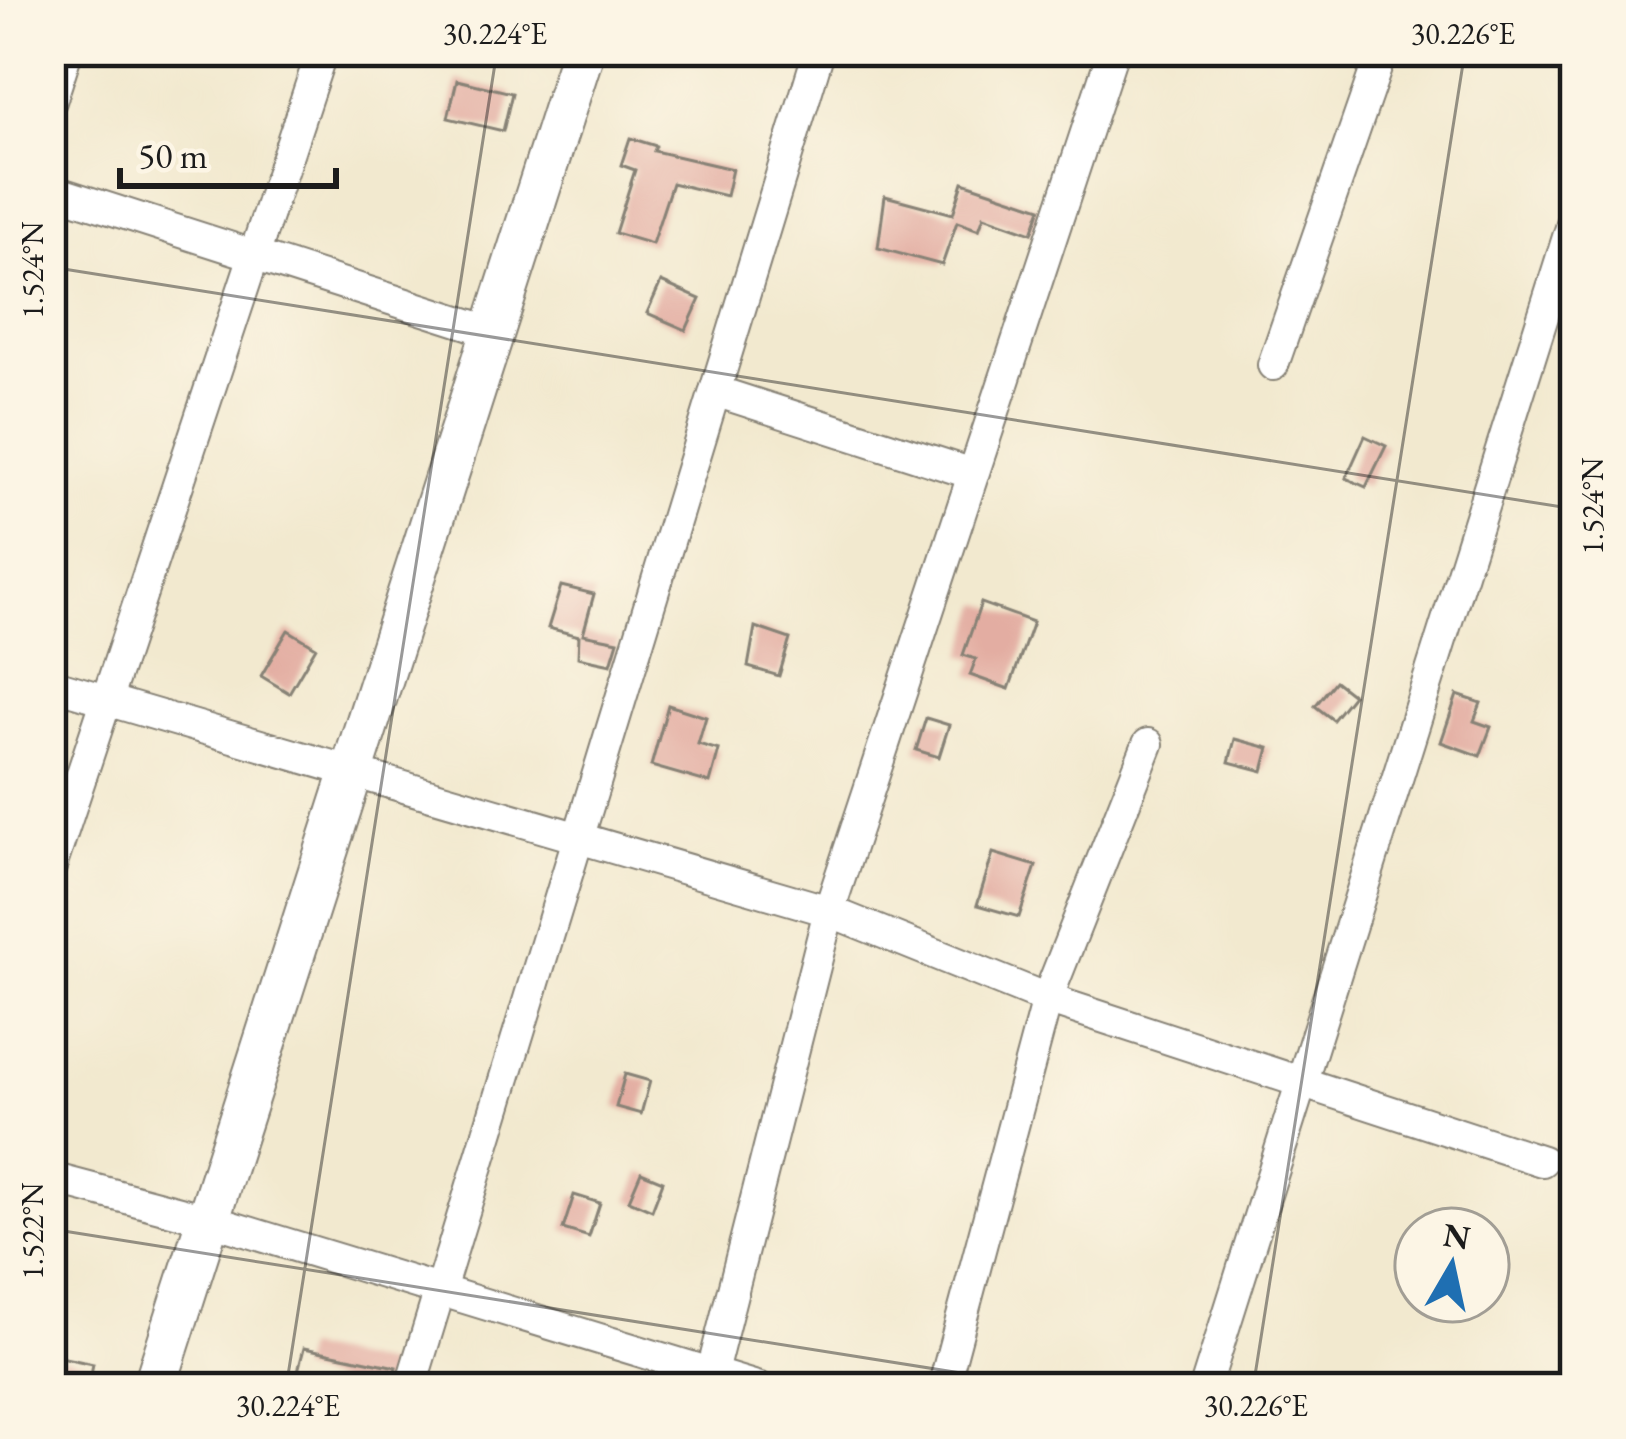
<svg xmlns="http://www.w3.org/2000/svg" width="1626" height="1439" font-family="'EB Garamond',serif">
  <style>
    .building { fill: #e3ada2 }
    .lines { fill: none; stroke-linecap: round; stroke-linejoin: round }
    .street-casing { stroke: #878276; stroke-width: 34 }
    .secondary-casing { stroke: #878276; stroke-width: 46 }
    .street { stroke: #fff; stroke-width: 30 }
    .secondary { stroke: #fff; stroke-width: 42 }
    .ticks { fill: none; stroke: #1c1c1c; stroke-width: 3; stroke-opacity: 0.45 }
    .neatline { fill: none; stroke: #1c1c1c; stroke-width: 4.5 }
    .ticks-label { font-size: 30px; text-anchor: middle; fill: #1c1c1c }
  </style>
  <rect width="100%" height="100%" fill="#fcf5e5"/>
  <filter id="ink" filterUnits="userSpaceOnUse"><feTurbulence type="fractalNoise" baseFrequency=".00833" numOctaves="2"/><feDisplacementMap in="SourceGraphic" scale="24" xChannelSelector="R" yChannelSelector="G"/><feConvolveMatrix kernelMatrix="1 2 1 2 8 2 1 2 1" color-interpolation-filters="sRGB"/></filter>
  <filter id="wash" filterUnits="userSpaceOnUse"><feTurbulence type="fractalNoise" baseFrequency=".004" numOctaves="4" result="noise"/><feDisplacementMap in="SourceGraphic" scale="48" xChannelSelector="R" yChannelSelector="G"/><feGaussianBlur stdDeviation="2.7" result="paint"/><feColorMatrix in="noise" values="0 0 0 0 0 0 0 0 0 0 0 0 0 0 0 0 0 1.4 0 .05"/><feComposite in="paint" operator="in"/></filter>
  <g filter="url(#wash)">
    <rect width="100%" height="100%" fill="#f2e9cf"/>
    <g id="blocks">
      <g class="building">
        <polygon points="457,80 512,93 503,131 448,118"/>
        <polygon points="630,138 656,146 654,151 732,169 726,196 672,183 652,244 615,233 635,170 621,165"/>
        <polygon points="963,182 1041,208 1032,233 984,216 979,230 957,222 942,265 878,248 885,196 953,214"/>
        <polygon points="661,282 700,299 686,330 647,313"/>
        <polygon points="1365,436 1386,446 1366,487 1346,478"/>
        <polygon points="561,586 594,594 583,634 618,641 611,664 578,657 579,636 548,628"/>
        <polygon points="981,603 1033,622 1009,689 970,675 976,659 963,655"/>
        <polygon points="755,627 790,639 779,676 748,667"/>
        <polygon points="288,630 316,647 289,693 261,676"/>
        <polygon points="1335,681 1353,695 1333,720 1315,706"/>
        <polygon points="1457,695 1481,703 1474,721 1491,727 1480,756 1441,742"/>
        <polygon points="668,705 706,717 698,744 719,750 710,783 651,766"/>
        <polygon points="926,718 949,725 939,757 916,750"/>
        <polygon points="1235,739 1269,748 1263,771 1229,762"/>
        <polygon points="993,853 1036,866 1019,917 977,905"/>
        <polygon points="625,1074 650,1081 641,1114 616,1107"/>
        <polygon points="641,1172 663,1181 652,1210 629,1200"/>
        <polygon points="574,1195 600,1203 589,1237 563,1229"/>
        <polygon points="304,1348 396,1367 391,1388 335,1388 337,1382 298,1371"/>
        <polygon points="60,1357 93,1364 88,1388 54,1388"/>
      </g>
    </g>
  </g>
  <g filter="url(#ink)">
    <use href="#blocks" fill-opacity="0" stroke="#878276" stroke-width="3"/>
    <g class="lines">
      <g class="street-casing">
        <g id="street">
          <polyline points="1574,51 1575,51"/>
          <polyline points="51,101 67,51"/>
          <polyline points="51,190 493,332"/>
          <polyline points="1273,365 1382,51"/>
          <polyline points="715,391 973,474"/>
          <polyline points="51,684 829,911 1047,999 1542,1161"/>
          <polyline points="51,867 322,51"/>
          <polyline points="51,1178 206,1219 760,1388"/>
          <polyline points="410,1388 819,51"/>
          <polyline points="708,1388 829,911 1113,51"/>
          <polyline points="943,1388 1047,999 1148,744"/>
          <polyline points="1205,1388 1575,215"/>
        </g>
      </g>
      <g class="secondary-casing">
        <polyline id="secondary" points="154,1388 583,51"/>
      </g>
      <use href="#street" class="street"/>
      <use href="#secondary" class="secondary"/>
    </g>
  </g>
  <path class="ticks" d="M51,267L1575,509M51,1229L1055,1388M286,1388L497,51M1253,1388L1465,51"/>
  <rect width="1626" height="1439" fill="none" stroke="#fcf5e5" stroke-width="132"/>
  <g transform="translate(1452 1265) rotate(9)"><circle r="57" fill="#fcf5e5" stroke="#a29e95" stroke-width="3"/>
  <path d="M0-9L21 45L0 30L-21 45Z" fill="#1f6fb2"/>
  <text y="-18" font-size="33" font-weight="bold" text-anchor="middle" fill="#1c1c1c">N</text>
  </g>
  <path d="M120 168v18h216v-18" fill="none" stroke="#1c1c1c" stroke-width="6"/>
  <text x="138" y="168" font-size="36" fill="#1c1c1c" stroke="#fcf5e5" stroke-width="9" paint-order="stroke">50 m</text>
  <rect x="66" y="66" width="1494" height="1307" class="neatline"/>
  <g class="ticks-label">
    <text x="495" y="44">30.224°E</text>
    <text x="1463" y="44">30.226°E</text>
    <text transform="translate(33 270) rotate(-90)" y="10">1.524°N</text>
    <text transform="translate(1593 506) rotate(-90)" y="10">1.524°N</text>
    <text transform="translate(33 1231) rotate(-90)" y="10">1.522°N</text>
    <text x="288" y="1416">30.224°E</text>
    <text x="1256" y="1416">30.226°E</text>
  </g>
</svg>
